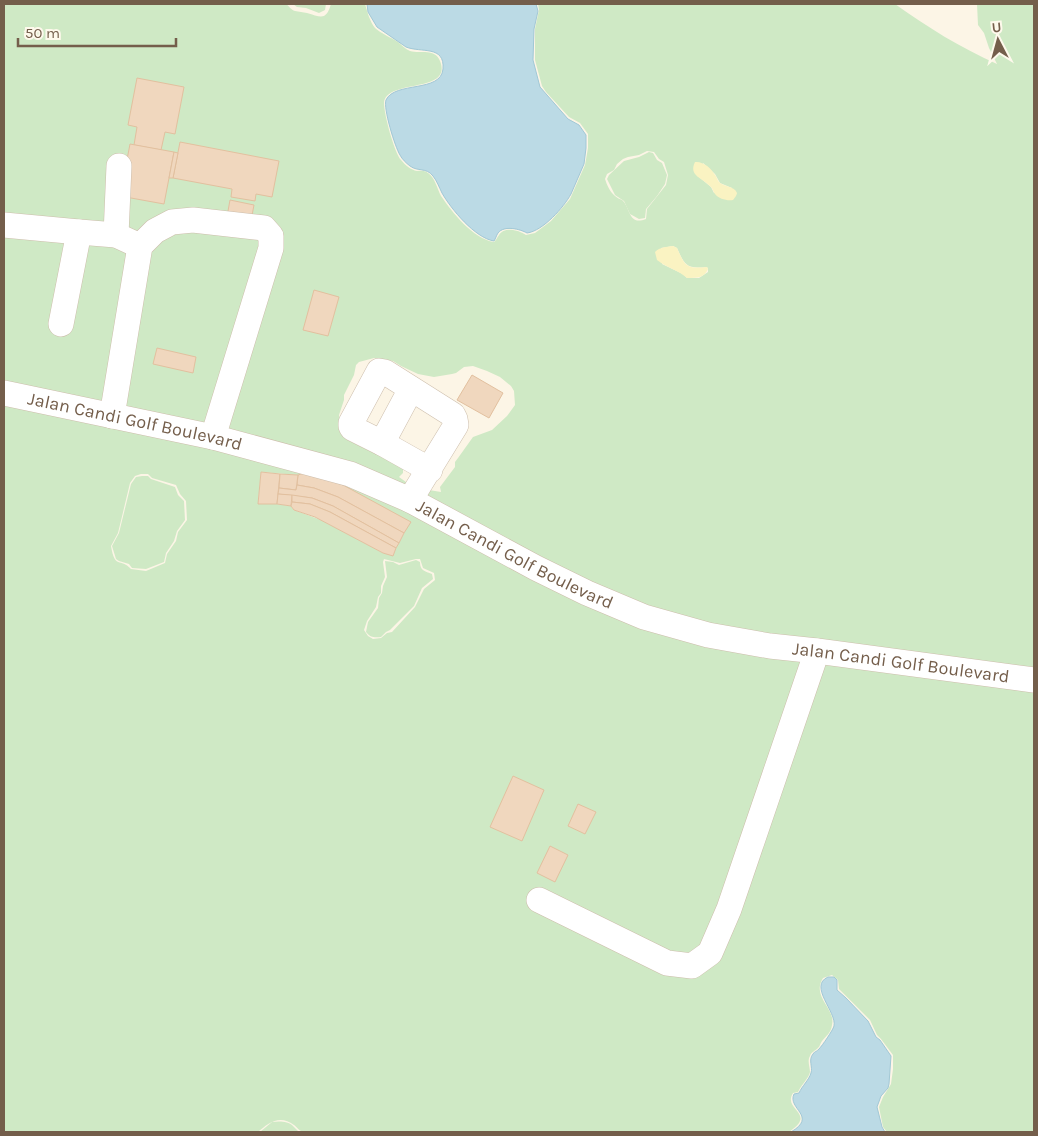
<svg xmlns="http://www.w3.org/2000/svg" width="1038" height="1136" font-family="Karla,sans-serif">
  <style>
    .green { fill: #cfe9c5; fill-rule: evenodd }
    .sand { fill: #faf3c2 }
    .water { fill: #bbdae5; stroke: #a1c8d6 }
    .building { fill: #f0d7be; stroke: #e2c09f }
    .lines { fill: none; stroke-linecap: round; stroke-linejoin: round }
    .minor-casing { stroke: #cdbeac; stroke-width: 26 }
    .minor { stroke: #fff; stroke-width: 25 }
    .labels { text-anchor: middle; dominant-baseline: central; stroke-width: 4; stroke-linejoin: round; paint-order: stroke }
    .street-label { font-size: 18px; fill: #745e4b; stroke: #fef9ec }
  </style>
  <rect width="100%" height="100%" fill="#fcf5e6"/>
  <g class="green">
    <path d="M4,4H286C289,6 291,10 295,11C299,12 303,12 307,13C321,17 326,21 331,4H365C367,11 370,22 375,28C380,33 392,38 398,42C402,45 405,49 410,51C421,54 435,48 440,61C453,94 386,78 384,103C384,114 394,152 401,160C405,165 411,170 417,171C421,171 424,170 428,173C435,178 437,188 441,196C452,212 473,239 494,242C496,240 497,238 499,235C504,226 519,230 526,235L535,233L551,221L570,199L585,165L588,148V134L580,123L569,117L546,92L542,86L535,60V29L539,10L538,4H895C927,27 961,48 997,64L989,48L984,33L978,25L977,4H1034V1132H887L883,1127L879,1107L883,1097L891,1084L893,1069V1055L881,1039L877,1035L870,1020L839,989L838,980L832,975L823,978C811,997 836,1008 832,1025C831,1033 826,1036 822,1041C820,1044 820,1046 818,1048C815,1051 811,1052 810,1056C807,1061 810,1067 810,1072C809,1078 801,1085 798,1092L793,1093C782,1110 818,1113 789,1132H303C298,1130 297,1127 294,1125C280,1114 268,1123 258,1132H4ZM647,151L654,152L659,159L664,162L668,175L666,185L647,209L646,219C628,226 631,208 622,200C620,199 617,198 615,196C610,192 607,185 605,179L607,174L614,170L617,164L623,159L628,157L639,155ZM703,163L715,174L720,183L732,188L714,193L711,187L699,177ZM673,246L677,248C685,266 687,269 707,267L708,269V272L699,278H687L683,274L662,264L661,248ZM374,358L393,361L401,366L418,374L434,377L452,374L456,373L464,367L473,366L487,371L500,377L511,386L514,391L515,405L507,416L492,430L473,437L458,458L455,462V467L440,487L441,492L429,490L413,483L406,482L399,477L403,473V468L340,424L339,415L344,400V395L354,375L356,365L359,362ZM261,472L298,475L304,473L410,522L396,548L393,555L383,553L321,520L294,510L291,506L277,504L258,503ZM141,474H148L152,478L176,485L180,494L186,501L187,520L178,532L176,541L167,554L165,563L146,571L131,569C120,557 115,570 111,546L118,533L130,483L135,476ZM384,559L400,563L416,559H420L423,568L434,573L435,580L424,589L415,607L392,632L387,633L381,638L373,639L368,636L364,630L367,621L376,607L378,597L381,593V586L385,577L383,562Z"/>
    <polygon points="293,4 326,4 325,10 319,13 306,8 297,7"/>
    <polygon points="649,152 653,153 657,160 662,163 667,175 665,184 657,196 646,209 645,218 639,219 630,214 624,201 615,195 607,179 609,175 624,161 639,157"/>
    <polygon points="142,476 148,476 151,479 175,487 178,495 184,501 185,520 177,531 174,541 166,553 164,562 146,569 132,568 129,564 119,561 116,559 112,546 119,533 131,484 136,477"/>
    <path d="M416,560L420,562C420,571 425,571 432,574L433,579L422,588L414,606L390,630L386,632L381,637C374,638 370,637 366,632L368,622L378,608L379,598L382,593L383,586L387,577L385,561L393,562L399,565Z"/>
    <path d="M272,1122C279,1121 288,1121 293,1126C295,1128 297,1130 299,1132H260Z"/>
  </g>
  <g class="sand">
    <path d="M695,162C703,161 711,168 715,175C717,177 717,180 719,182C723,187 735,186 737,193C737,195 734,199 733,200C727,201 719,199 715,194C713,191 713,189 711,187C703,178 688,176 695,162Z"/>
    <path d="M673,246L677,248C685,267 687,269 707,267L708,269C704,278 697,278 687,278C678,270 666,267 657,260L655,252C660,247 666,247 673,246Z"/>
  </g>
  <g class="water">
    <path d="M367,4H536L538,11L534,29L533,60L540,87L568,119L579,125L586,135V148L584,164L571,194C564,207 543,231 527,233C520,229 504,225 498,233C496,236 496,238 494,241C475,238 451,209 442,193C439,187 437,181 433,176C426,167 418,172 410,166C406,163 402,159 400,155C395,147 383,108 386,100C395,81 441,93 443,69C445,45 421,53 406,47L377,27L368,12Z"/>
    <path d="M828,977H834L837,980V990L846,998L868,1021L876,1037L880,1040L891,1056L889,1084L888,1088L881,1096L877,1107L882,1127L885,1132H791C818,1116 787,1109 794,1094L799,1093C802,1086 809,1080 811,1073C813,1067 808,1060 813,1054C816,1050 815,1053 819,1049C822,1046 833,1030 834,1026C837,1012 808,986 828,977Z"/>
  </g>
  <g class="building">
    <polygon points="137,78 184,87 175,134 165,132 161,150 134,145 137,127 128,125"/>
    <polygon points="180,142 279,161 272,197 256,194 255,201 231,197 232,189 173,178"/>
    <polygon points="130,144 174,152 164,204 120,196"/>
    <polygon points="174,152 178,153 173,178 169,178"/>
    <polygon points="230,200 254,205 250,226 226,222"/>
    <polygon points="314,290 339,297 328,336 303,330"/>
    <polygon points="157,348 196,357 193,373 153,364"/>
    <polygon points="472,375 503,393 489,418 457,400"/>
    <polygon points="261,472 280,474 277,504 258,504"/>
    <polygon points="304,473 328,479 343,485 411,522 404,533 338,497 314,488 297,485 298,475"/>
    <polygon points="280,474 298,475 296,490 279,488"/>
    <polygon points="297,485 314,488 338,497 404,533 399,543 333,506 312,498 278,494 279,488 296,490"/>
    <polygon points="278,494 292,495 291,506 277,504"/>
    <polygon points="292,495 312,498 333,506 399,543 396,548 330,512 310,504 292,502"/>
    <polygon points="292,502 310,504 330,512 396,548 393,556 383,553 315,517 294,510 291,506"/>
    <polygon points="513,776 544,790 522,841 490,827"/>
    <polygon points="578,804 596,812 585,834 568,826"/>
    <polygon points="550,846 568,855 555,882 537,873"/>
  </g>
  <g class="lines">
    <g class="minor-casing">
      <g id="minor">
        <polyline points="4,225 79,232 116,235 140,246"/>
        <polyline points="116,235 119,166"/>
        <polyline points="61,324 79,232"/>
        <path id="s1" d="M4,393L213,437L350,474L410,500L536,568L587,593L644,617L708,635L770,646L817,651L1034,680"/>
        <polyline points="112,416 140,246 155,231 172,222 193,220 264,228 271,236 271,248 213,437"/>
        <polyline points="382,443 411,389"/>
        <polyline points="410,500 456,425 455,419 453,415 385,372 379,371 351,423 351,426 352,428 382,443 430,470"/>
        <polyline points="539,900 667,963 692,966 710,953 729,909 817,651"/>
      </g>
    </g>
    <use href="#minor" class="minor"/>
  </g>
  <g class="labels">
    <g class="street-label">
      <text stroke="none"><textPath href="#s1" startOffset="134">Jalan Candi Golf Boulevard</textPath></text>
      <text stroke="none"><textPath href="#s1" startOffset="539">Jalan Candi Golf Boulevard</textPath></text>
      <text stroke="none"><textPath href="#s1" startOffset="944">Jalan Candi Golf Boulevard</textPath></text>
    </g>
  </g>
  <rect width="1038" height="1136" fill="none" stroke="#745e4b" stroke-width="10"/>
  <g transform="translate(998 40) rotate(354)" stroke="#fef9ec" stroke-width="4" paint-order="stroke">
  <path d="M0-4L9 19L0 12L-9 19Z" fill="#745e4b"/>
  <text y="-8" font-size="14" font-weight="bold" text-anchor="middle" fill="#745e4b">U</text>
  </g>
  <path d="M18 38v8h158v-8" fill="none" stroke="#745e4b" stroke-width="2.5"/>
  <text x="25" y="38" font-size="15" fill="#745e4b" stroke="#fef9ec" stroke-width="4" paint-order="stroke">50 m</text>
</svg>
